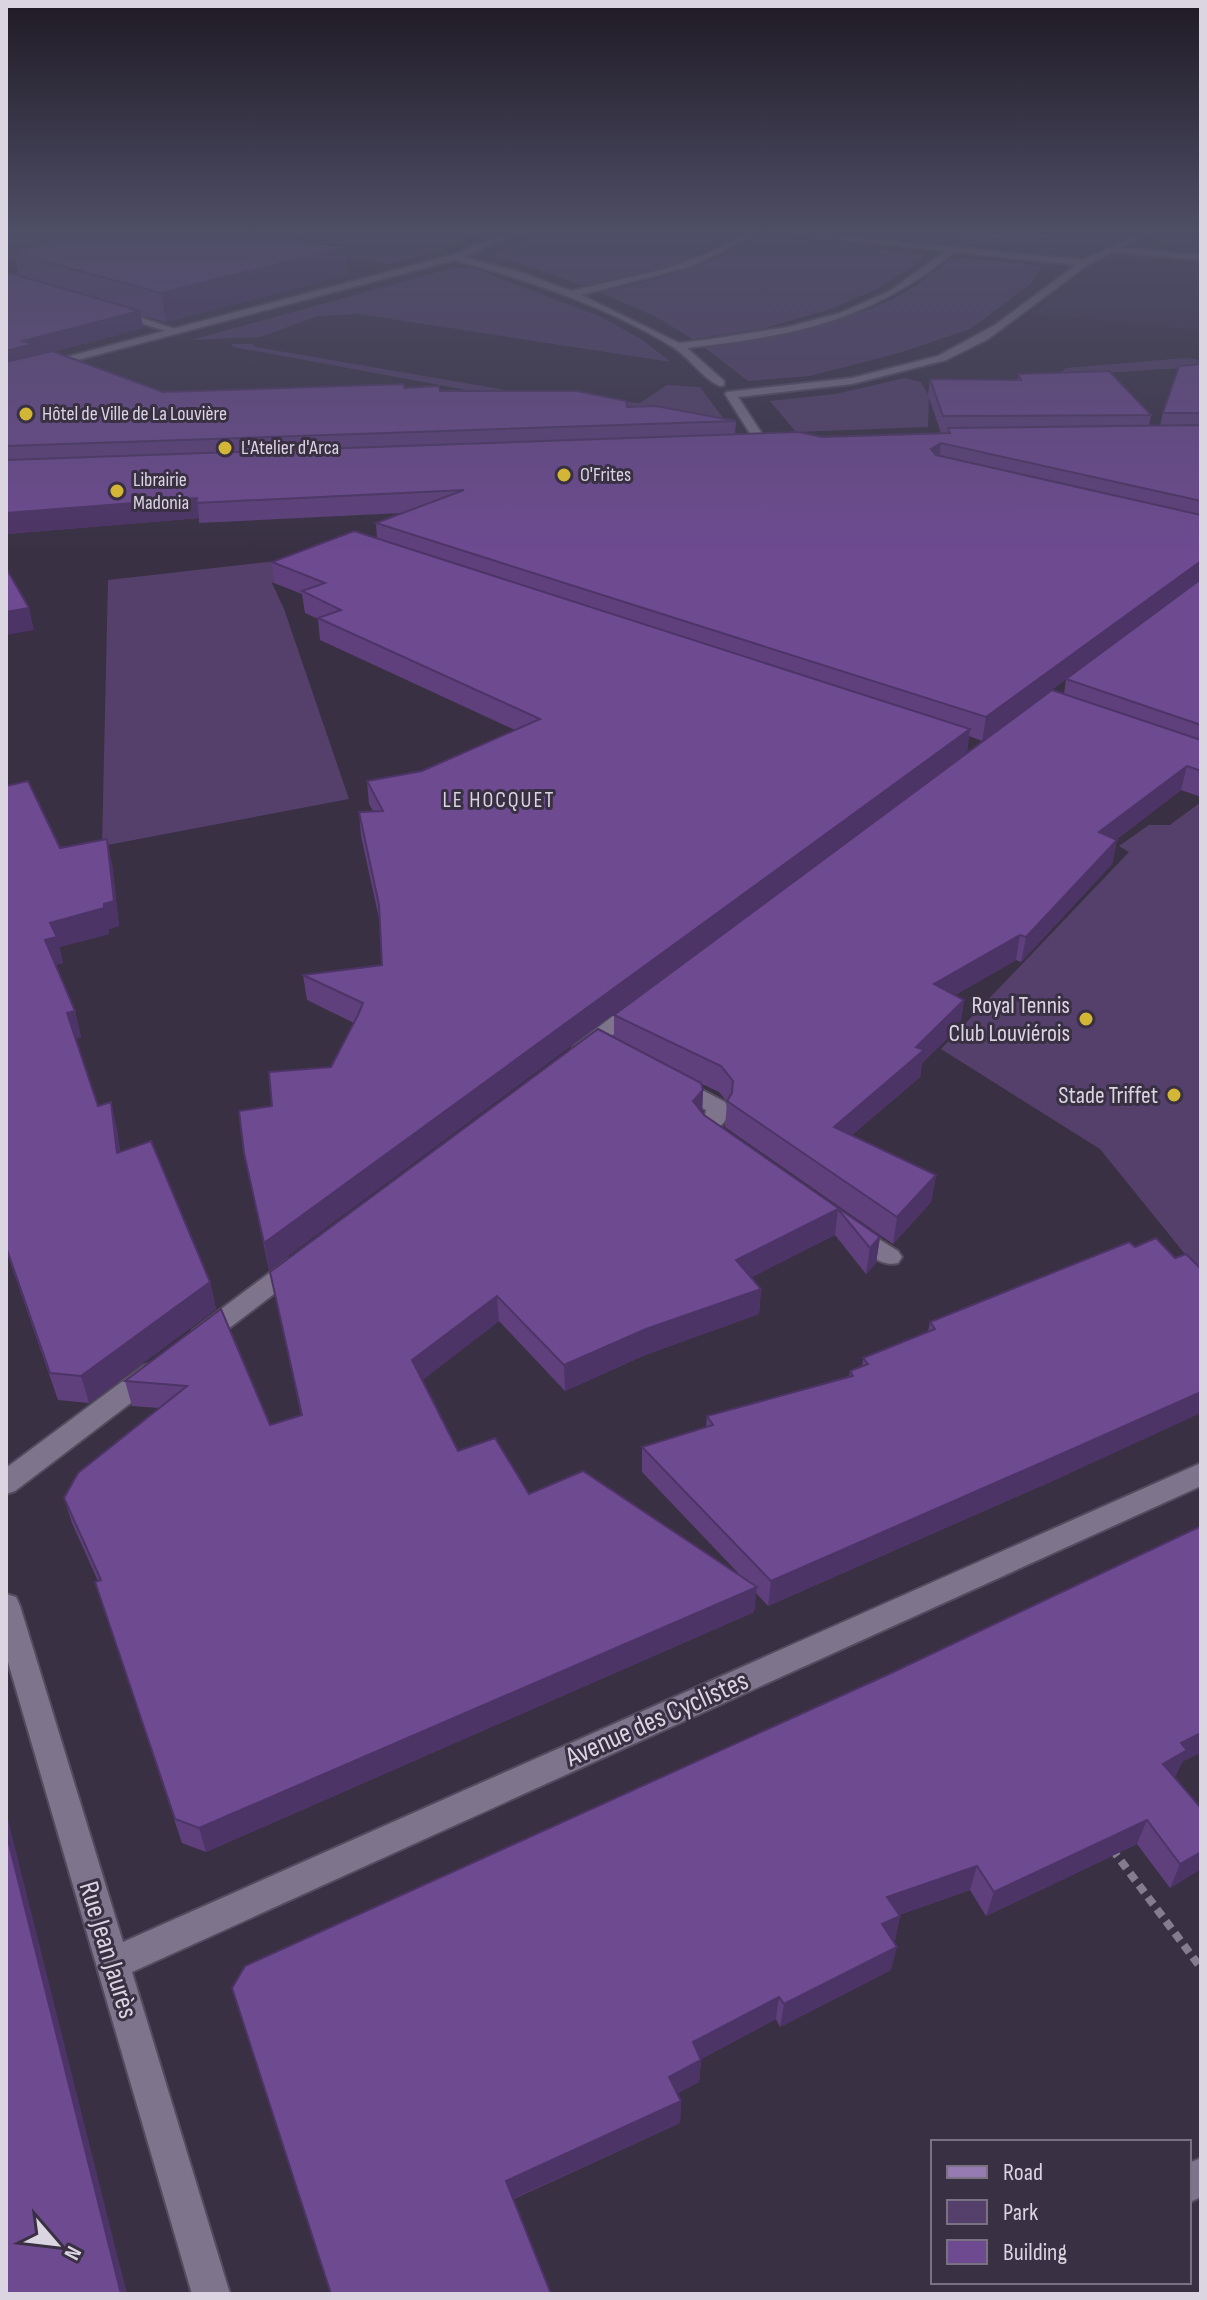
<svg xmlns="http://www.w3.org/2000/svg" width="1207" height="2300" font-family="'Sofia Sans Condensed',sans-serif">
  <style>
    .built { fill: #3f334d }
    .green { fill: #55406b }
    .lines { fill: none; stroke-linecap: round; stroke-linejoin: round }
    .service-casing { stroke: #544c5e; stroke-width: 4 }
    .pedestrian-casing { stroke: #544c5e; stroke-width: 4 }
    .minor-casing { stroke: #544c5e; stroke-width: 4 }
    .tertiary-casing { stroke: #544c5e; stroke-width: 4 }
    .primary-casing { stroke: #544c5e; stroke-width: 4 }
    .path { stroke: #847d8d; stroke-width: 8; stroke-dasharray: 9 6; stroke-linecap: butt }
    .service { fill: #7e748b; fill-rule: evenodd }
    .pedestrian { fill: #7e748b; fill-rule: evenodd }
    .minor { fill: #7e748b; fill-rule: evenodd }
    .tertiary { fill: #7e748b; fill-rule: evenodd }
    .primary { fill: #967bb3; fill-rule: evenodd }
    .wall { fill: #5f407d }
    .shaded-wall { fill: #4d3466 }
    .building { fill: #6e4a91; stroke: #4d3466; stroke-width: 2 }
    .poi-dot { fill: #d3b635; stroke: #393043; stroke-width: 3 }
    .labels { text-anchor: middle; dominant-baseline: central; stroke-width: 6; stroke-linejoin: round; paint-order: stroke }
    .far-poi-label { font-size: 20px; fill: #dbd5e2; stroke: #393043; text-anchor: start }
    .far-neighbourhood-label { font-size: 22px; letter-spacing: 2px; fill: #dbd5e2; stroke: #393043 }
    .poi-label { font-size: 24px; fill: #dbd5e2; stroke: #393043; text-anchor: end }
    .near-street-label { font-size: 28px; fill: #dbd5e2; stroke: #393043 }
  </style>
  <rect width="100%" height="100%" fill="#393043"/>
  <polygon class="built" points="1134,248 1201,253 1201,330 1033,314 1085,269 1103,258"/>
  <g class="green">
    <polygon points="6,230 73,230 68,233 84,235 6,262"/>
    <polygon points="170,230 488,230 438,251 390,264"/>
    <polygon points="548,230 715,230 739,233 671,266 584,286 493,255"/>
    <polygon points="813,230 856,230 982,240 1132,234 1083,256 1072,258"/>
    <polygon points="1201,234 1201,253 1183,252 1147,240"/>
    <path d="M761,236L925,254L915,265L877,289L828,310L761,329L693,339L654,316L599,292C658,280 709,266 761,236Z"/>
    <path d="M953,257L1042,265L1031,284L970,329L899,353L810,376L748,381L705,348C766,338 829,328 886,302C911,291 932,273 953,257Z"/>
    <polygon points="456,267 477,269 601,317 641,339 671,362 359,314 317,316 261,337 191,340"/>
    <polygon points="232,344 253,344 256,347 540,396 640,403 667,385 700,387 735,434 717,436 233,347"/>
    <path d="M1186,358L1201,360V369C1152,366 1111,377 1061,372L1066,368Z"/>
    <polygon points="905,378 921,382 929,396 928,427 796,432 770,401 835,394"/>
    <polygon points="357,552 272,583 284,609 349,799 102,846 108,580"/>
    <polygon points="1201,802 1201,1274 1100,1149 941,1049 1129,852 1119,846 1149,825 1170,825"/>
  </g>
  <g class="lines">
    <g class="service-casing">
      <polygon id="service" points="112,310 118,310 181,331 172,333 112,314"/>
    </g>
    <g class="pedestrian-casing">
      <g id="pedestrian">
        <path d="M676,1076L725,1102C730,1110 728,1121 720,1126L733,1140L730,1145H714L695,1126L705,1116L706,1110L669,1088L665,1083L669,1078Z"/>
        <path d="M856,1225L898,1251L902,1257L898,1263C880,1268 862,1249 848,1239L844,1233L848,1227Z"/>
      </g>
    </g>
    <g class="minor-casing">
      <g id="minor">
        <path d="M512,230H523L464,257L523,273L571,291L664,269L709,253L753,230H787L1083,260L1131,237L1124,231L1132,230L1141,237L1121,248L1201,254V260L1112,252L1086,266L988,339L946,360L852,384L738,397L770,446L764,450L758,446L725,394L727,392L852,378L938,356L995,325L1076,265L955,252C866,323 796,335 687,348L724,381V385L720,386C702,378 690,358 673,347C606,306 530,281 455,260L6,379V373L452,255ZM761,232L946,251L890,291L840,313L788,327L705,340L679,343L581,295L693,266Z"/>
        <polygon points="1201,1463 1201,1486 132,1972 230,2294 192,2294 6,1655 6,1594 16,1597 20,1606 123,1942"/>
        <polygon points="1201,2158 1201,2197 1190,2202 1189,2163"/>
      </g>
    </g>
    <g class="tertiary-casing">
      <g id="tertiary">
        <polygon points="637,1001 647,1007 644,1011 589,1053 575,1053 572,1049 575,1045 630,1003"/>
        <polygon points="296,1257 304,1259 308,1265 304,1271 211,1342 202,1345 193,1342 190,1336 193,1330 288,1259"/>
        <polygon points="152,1363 161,1366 165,1373 161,1380 15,1491 6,1494 6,1468 143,1366"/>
      </g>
    </g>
    <g class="primary-casing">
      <polygon id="primary" points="877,230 998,233 1147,230 998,239"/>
    </g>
    <polyline class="path" points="1112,1849 1201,1968"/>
    <use href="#service" class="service"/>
    <use href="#pedestrian" class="pedestrian"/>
    <use href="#minor" class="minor"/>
    <use href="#tertiary" class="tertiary"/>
    <use href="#primary" class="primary"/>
  </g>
  <g class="wall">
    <polygon points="14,253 348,275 166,322 140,315 143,328 52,352 163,392 404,388 440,391 627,407 736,421 735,434 822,437 941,433 928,395 930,379 1018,380 1018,374 1151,415 1149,426 1160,425 1163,413 1201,364 1201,797 1181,790 1117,839 1112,864 1021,962 1016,960 955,995 964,1000 960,1026 922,1063 920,1077 852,1135 936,1175 931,1202 893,1244 725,1127 727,1102 719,1092 702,1084 703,1090 702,1113 704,1115 880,1237 876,1263 866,1274 835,1235 751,1277 761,1289 759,1314 645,1355 565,1391 499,1321 422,1380 458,1451 529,1494 740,1575 642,1472 642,1447 706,1428 707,1416 849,1376 850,1371 862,1367 863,1358 928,1332 930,1322 1068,1474 768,1606 756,1593 754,1612 206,1852 182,1843 95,1582 98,1581 72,1523 64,1498 159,1408 132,1406 125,1381 221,1309 270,1425 301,1415 270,1272 614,1038 614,1015 1064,694 1066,679 1200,580 982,741 969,736 967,752 269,1270 244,1153 272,1106 331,1067 354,1023 307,1000 303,975 382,965 380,923 361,836 359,812 373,811 369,804 367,781 422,771 515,730 320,640 318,619 305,613 302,594 274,583 272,562 377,539 376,523 401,513 199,523 199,518 6,534 6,272 19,275"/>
    <polygon points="6,786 60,848 112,864 119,926 109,929 109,934 59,947 63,963 55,965 75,1011 81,1037 75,1038 98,1106 117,1129 120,1152 210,1282 216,1309 89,1403 58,1400 6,1250"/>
    <polygon points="1182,1762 1176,1775 1174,1777 1201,1808 1201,1869 1170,1888 1137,1844 986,1916 970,1890 899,1915 900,1916 895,1940 893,1941 891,1970 780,2027 776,2019 701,2059 699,2082 677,2093 681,2101 680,2123 514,2199 232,1988"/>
  </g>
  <g class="shaded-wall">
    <polygon points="346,247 348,275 166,322 161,293"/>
    <polygon points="140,311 143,328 35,356 6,370 6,351 23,341"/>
    <polygon points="941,443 939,462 931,449"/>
    <polygon points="197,498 199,518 6,534 6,513"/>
    <polygon points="1201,561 1201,572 1199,580 982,741 986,717"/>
    <polygon points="29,608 34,630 6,635 6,612"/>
    <polygon points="970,729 967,752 269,1270 264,1243"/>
    <polygon points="1187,766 1181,790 1093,857 1099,832"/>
    <polygon points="107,839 112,864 119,926 109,929 109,934 59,947 63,963 51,966 45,940 50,923"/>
    <polygon points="1117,840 1112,864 1021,962 1026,937"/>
    <polygon points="1020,935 1016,960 930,1009 934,984"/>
    <polygon points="964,1000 960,1026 922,1063 920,1077 831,1153 834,1127"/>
    <polygon points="75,1011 81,1037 73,1039 67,1013"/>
    <polygon points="703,1090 702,1115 693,1101"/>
    <polygon points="111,1102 117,1129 124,1179 117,1153"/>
    <polygon points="936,1175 931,1202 893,1244 897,1217"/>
    <polygon points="838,1209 835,1235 735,1286 736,1260"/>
    <polygon points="880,1237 876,1263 866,1274 870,1248"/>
    <polygon points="210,1282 216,1309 89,1403 81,1376"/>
    <polygon points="761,1289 759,1314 645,1355 565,1391 564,1365 646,1329"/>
    <polygon points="497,1296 499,1321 415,1386 412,1360"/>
    <polygon points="1201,1392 1201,1413 1068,1474 768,1606 771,1581"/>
    <polygon points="757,1587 754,1612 206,1852 199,1828"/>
    <polygon points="1201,1733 1201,1753 1182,1762 1176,1775 1153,1788 1163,1764 1181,1743"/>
    <polygon points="6,1812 127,2294 121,2294 6,1832"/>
    <polygon points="1147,1820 1137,1844 986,1916 994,1892"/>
    <polygon points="1201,1852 1201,1869 1170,1888 1180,1864"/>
    <polygon points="977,1866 970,1890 882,1921 887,1897"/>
    <polygon points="900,1916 895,1940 877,1948 882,1924"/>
    <polygon points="897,1947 891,1970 780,2027 784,2004"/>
    <polygon points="779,1997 776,2019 692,2064 693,2042"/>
    <polygon points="701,2060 699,2082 668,2099 669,2077"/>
    <polygon points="681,2101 680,2123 508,2201 506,2181"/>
  </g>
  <g class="building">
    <polygon points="81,230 238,230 346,247 161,293 14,253"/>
    <polygon points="6,272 140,311 23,341 32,344 6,351"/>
    <polygon points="52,351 163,392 404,384 404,388 439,386 440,391 577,391 626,401 627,407 656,406 736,421 6,446 6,362"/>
    <polygon points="1201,364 1201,413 1163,413 1179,366"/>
    <polygon points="1109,371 1151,415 943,416 930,379 1021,380 1018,374"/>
    <polygon points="1201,425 1201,501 941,443 931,449 936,455 1201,515 1201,561 986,717 376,523 464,490 196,503 197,498 6,513 6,460 798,432 822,437 950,433 948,428"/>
    <polygon points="354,531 970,729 264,1243 244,1153 239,1111 272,1106 269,1072 331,1067 358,1015 363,1003 303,975 382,965 379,905 359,812 383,811 367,781 422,771 540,719 318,618 341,610 302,591 325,583 272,562"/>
    <polygon points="6,568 29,608 6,612"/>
    <polygon points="1201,579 1201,725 1066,679"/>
    <polygon points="1052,690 1201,740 1201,771 1187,766 1099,832 1117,840 1026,937 1020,935 934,984 964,1000 916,1047 924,1050 834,1127 936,1175 897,1217 727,1101 732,1093 733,1081 721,1066 614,1015"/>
    <polygon points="28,781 60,848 107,839 114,901 104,904 104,908 50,923 57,937 45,940 75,1011 67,1013 98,1106 111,1102 117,1153 151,1141 210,1282 81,1376 50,1373 6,1247 6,786"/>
    <polygon points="598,1029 701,1083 703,1090 693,1101 704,1115 880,1237 870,1248 838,1209 736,1260 761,1289 646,1329 564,1365 497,1296 412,1360 458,1451 495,1438 529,1494 583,1471 757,1587 199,1828 175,1819 95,1582 101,1580 64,1498 78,1473 187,1386 125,1381 221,1309 270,1425 302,1415 270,1272"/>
    <polygon points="1156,1238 1175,1258 1186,1254 1201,1269 1201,1392 1075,1448 771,1581 642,1447 713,1425 707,1416 853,1376 850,1371 868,1364 863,1358 935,1329 930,1322 1129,1242 1135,1247"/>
    <polygon points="1201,1526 1201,1733 1181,1743 1187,1750 1163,1764 1201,1808 1201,1852 1180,1864 1147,1820 994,1892 977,1866 887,1897 900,1916 882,1924 897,1947 784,2004 779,1997 693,2042 701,2060 669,2077 681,2101 506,2181 551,2294 331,2294 232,1988 245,1966 887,1675"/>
    <polygon points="6,1832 121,2294 6,2294"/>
  </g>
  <linearGradient id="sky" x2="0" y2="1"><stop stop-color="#1f1a25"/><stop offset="0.42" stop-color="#4e4e66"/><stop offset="1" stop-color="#4e4e66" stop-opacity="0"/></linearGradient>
  <rect width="1207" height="552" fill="url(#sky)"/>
  <g class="poi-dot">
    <circle cx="26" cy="414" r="8"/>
    <circle cx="225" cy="448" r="8"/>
    <circle cx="564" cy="475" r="8"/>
    <circle cx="117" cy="491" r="8"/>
    <circle cx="1086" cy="1019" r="8"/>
    <circle cx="1174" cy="1095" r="8"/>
  </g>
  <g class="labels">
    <g class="far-poi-label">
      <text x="42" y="414">Hôtel de Ville de La Louvière</text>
      <text x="241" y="448">L'Atelier d'Arca</text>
      <text x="580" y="475">O'Frites</text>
      <text x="133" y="480">Librairie<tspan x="133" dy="23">Madonia</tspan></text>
    </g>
    <g class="far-neighbourhood-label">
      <text x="499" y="800">LE HOCQUET</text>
    </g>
    <g class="poi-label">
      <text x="1070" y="1005">Royal Tennis<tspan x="1070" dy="28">Club Louviérois</tspan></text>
      <text x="1158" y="1095">Stade Triffet</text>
    </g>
    <g class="near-street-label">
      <text transform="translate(657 1719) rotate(-24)">Avenue des Cyclistes</text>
      <text transform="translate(108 1950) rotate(73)">Rue Jean Jaurès</text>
    </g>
  </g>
  <rect width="1207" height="2300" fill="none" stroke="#dbd5e2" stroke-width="16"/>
  <rect x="931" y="2140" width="260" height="144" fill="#393043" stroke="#7a7283" stroke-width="2"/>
  <rect x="947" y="2166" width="40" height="12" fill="#967bb3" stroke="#7a7283" stroke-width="2"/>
  <text x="1003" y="2180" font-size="24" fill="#dbd5e2">Road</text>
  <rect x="947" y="2200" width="40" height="24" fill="#55406b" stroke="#7a7283" stroke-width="2"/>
  <text x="1003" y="2220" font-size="24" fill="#dbd5e2">Park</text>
  <rect x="947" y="2240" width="40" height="24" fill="#6e4a91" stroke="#7a7283" stroke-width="2"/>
  <text x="1003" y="2260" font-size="24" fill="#dbd5e2">Building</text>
  <g transform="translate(56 2244) rotate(118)" stroke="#393043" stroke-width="6" paint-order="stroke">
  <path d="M0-6L14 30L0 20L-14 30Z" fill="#dbd5e2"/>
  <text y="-12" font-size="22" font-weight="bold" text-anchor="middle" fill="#dbd5e2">N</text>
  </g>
</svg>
